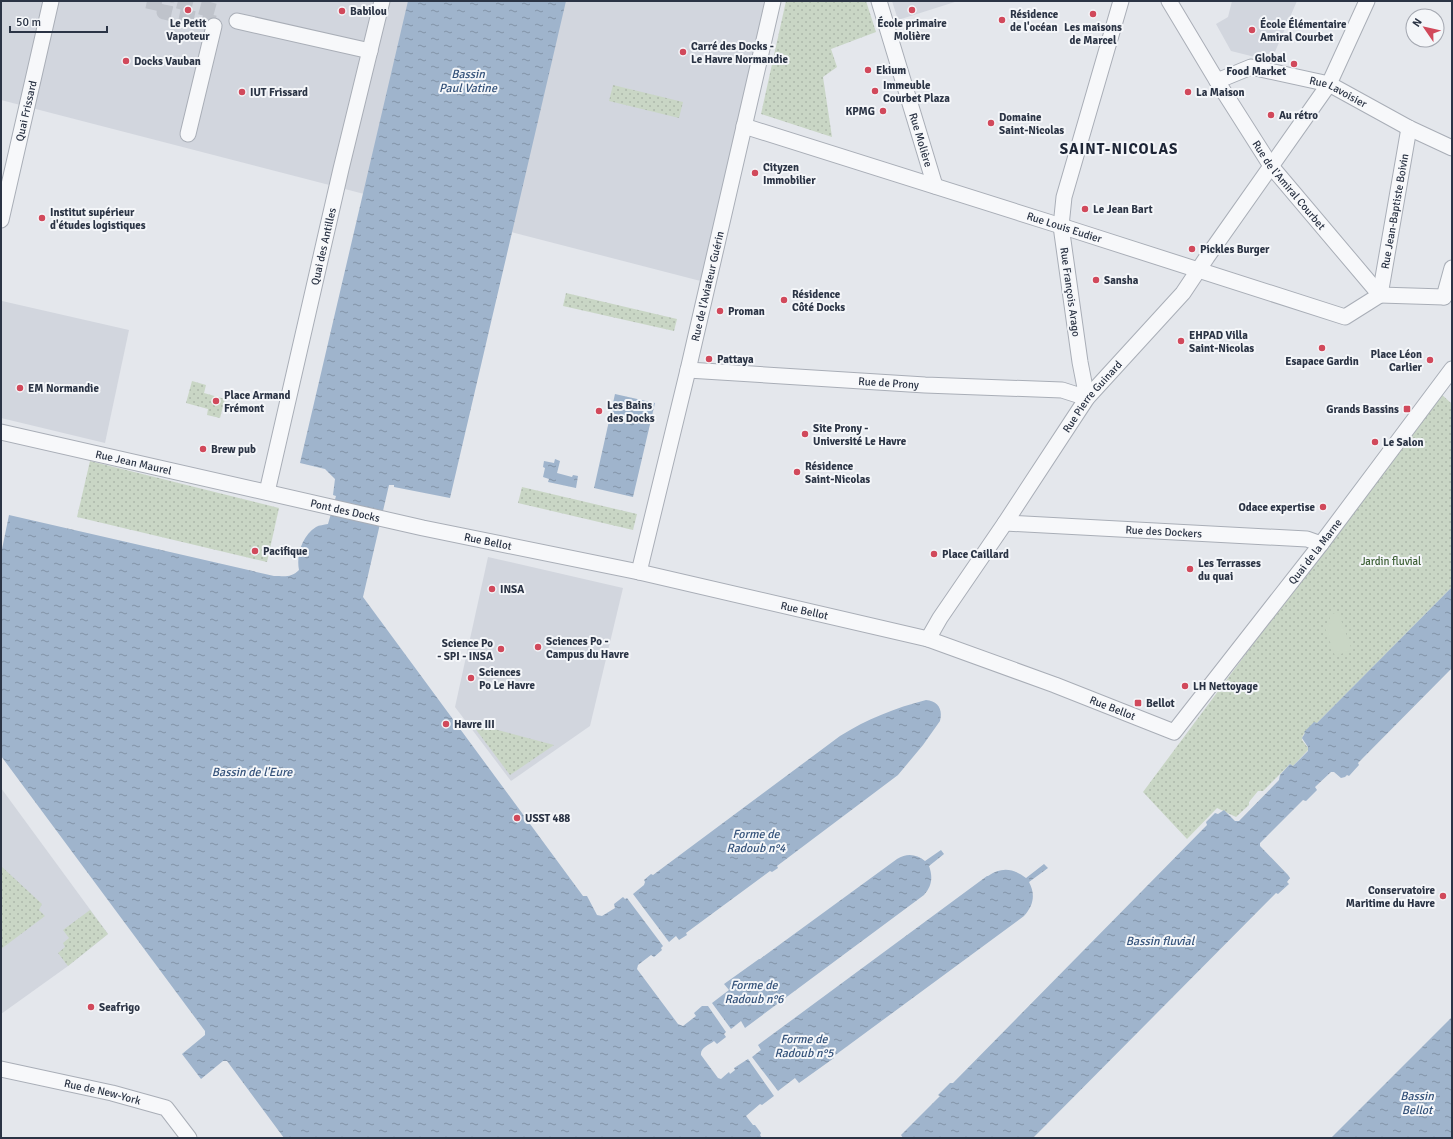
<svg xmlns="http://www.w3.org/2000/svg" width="1453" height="1139" font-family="Signika,sans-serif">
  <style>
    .built { fill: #d2d6de }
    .green { fill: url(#green-dots) }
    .pitch { fill: #c9d6c5 }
    .water { fill: url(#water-ripples) }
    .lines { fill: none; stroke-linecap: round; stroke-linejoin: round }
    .minor-tunnel { stroke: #bfc3cb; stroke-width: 15; stroke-dasharray: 15 8; stroke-linecap: butt }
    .minor-casing { stroke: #a9aeb7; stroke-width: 17 }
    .minor { stroke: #f7f8fa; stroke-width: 15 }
    .poi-dot { fill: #d1495b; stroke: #f4f6f9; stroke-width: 1.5 }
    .labels { text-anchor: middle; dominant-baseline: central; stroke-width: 4; stroke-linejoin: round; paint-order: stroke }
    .poi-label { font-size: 11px; font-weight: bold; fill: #2b3445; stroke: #f4f6f9; text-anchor: start }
    .street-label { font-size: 11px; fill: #2b3445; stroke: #f4f6f9 }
    .park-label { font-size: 11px; fill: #3f6138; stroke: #f4f6f9 }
    .water-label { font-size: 12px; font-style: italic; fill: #34527a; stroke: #f4f6f9 }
    .district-label { font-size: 15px; font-weight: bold; letter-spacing: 1px; fill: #1d2536; stroke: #f4f6f9 }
  </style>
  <defs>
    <pattern id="green-dots" width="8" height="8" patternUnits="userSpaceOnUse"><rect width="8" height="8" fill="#c9d6c5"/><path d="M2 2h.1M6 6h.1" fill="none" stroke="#adb8ab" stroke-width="1.8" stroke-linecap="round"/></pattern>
    <pattern id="water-ripples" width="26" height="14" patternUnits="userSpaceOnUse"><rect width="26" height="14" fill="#9fb4cc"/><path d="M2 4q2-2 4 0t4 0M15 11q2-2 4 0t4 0" fill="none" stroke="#8293a7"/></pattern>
  </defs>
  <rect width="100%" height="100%" fill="#e4e7ec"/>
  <g class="built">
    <polygon points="1,1 780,1 716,285 1,100"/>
    <polygon points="892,1 958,1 898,20"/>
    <polygon points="1232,1 1297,1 1271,61 1231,51 1216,24 1228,17"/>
    <polygon points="2,301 129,330 105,443 1,418 1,308"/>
    <polygon points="488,557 623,588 590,726 511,781 455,707"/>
    <polygon points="1,788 108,934 68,966 1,1014"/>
  </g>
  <g class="green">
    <polygon points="786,1 866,1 876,32 831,49 837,67 823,77 832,137 761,114"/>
    <polygon points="613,85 683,102 679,118 609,101"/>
    <polygon points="566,293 677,319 674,331 563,306"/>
    <polygon points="192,381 206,385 204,393 225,399 220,418 207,415 208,409 186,403"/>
    <polygon points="1440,393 1452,404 1452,587 1317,723 1303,735 1302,740 1309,749 1293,766 1290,764 1263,791 1258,791 1249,802 1249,805 1236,817 1217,808 1187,839 1143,792"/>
    <polygon points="90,461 279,508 267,562 77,517"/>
    <polygon points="522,487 637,514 633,530 518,503"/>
    <polygon points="471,723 554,745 510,775"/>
    <polygon points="1,866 42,904 39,910 45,916 1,949"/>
    <polygon points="90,910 108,934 68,966 58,953 65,947 63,943 69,938 63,930"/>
  </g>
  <polygon class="pitch" points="1338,612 1352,650 1335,656 1324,625 1331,623 1329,615"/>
  <g class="water">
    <path d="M408,1H566L450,498L394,487V485H389L363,597L583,896H587L597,915L602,916L615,908L614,904L623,897L625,899L627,898L663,946L661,948L662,950L654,957L651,955L638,965L637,969L678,1024L683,1026L696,1016L694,1013L702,1006H708L726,1032L724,1034L726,1037L717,1044L714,1041C709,1045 700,1048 701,1055L718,1078L721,1079L729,1072L730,1074L735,1070L734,1068L748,1059L774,1096L762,1105L760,1104L746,1116L753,1125H755L761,1133L760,1135L762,1138H284L227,1061H223L201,1079L182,1054L205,1035V1031L1,756V554L9,515L274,576C285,576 291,578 299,570C296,555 302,536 316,527C319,525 324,525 328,524L336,496L333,495L335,479L325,469L300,463Z"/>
    <polygon points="615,394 655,403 633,497 594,488"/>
    <polygon points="555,459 560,461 557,473 572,477 573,475 578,476 576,488 548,482 549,479 543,477 545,468 543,467 544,461 554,463"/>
    <polygon points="1452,587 1452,668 1358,763 1359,765 1349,776 1347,775 1345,777 1341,778 1334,772 1331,772 1315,787 1317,790 1306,801 1303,800 1260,843 1260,846 1288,875 1290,878 1287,882 1289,884 1278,894 1276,893 1033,1138 903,1138 901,1135 940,1096 938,1095 950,1083 953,1083 1207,825 1206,822 1215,813 1218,814 1224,810 1235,821 1239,821 1279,780 1280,775 1290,764 1293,766 1308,751 1308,747 1302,738 1305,733 1304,732 1314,722 1317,723"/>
    <path d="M926,700C938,701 943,709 940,721L923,745L898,775L777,866L778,868L772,872L770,871L686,933L687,935L679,940L676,936L669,942L633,894L644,885L645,882L644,880L651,874L653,875L840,736C867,719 895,708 926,700Z"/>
    <path d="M941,850L944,854L929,866C933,877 932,886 924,895L745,1028L741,1021L731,1029L712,1003L729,990L724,984L759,959H760L897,859C907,853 916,854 925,861Z"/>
    <path d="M1044,864L1048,868L1029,882C1036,895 1033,906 1024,916L834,1056V1058L799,1083L795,1078L778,1091L752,1057L761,1050L758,1045L987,876H988C1001,867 1013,868 1026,878Z"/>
    <polygon points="1452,1017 1452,1138 1331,1138"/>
  </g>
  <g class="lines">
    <g class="minor-tunnel">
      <polyline points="147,1 166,5 167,1"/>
      <polyline points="178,1 218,12"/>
      <polyline points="166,5 164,12 215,23"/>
    </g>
    <g class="minor-casing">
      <g id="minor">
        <path id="s1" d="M879,1L935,186"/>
        <path id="s2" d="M1169,1L1217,81L1271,166L1380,295L1444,297"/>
        <polyline points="237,21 370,51"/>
        <path id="s3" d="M1217,81L1251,67L1329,84L1409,128L1452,148"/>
        <path id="s4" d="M744,126L1061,226L1345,317L1380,295L1409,128"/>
        <polyline points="188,134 214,26"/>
        <path id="s5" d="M1,220L51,1"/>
        <polyline points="1444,297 1452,268"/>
        <path id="s6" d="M688,370L925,385L1062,390L1087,398L1080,362L1061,226L1064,197L1121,1"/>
        <path id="s7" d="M1,432L423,528L639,572L928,639L1055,685L1174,732L1321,544L1452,369"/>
        <path id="s8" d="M267,492L341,169L382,1"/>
        <path id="s9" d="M1005,523L1307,539L1321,544"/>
        <path id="s10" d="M639,572L688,370L773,1"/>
        <path id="s11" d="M928,639L940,618L1005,523L1087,398L1183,293L1207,257L1329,84L1367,1"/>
        <path id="s12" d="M1,1069L112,1093L166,1108L189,1138"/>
      </g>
    </g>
    <use href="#minor" class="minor"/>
  </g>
  <g class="poi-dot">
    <circle cx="188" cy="10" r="4"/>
    <circle cx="912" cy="10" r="4"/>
    <circle cx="342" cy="11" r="4"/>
    <circle cx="1093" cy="14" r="4"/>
    <circle cx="1002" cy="20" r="4"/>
    <circle cx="1252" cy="30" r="4"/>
    <circle cx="683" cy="52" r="4"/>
    <circle cx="126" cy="61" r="4"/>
    <circle cx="1294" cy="64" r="4"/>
    <circle cx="868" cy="70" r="4"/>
    <circle cx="875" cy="91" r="4"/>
    <circle cx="242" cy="92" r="4"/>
    <circle cx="1188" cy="92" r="4"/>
    <circle cx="883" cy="111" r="4"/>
    <circle cx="1271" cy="115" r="4"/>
    <circle cx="991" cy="123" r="4"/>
    <circle cx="755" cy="173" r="4"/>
    <circle cx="1085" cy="209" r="4"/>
    <circle cx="42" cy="218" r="4"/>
    <circle cx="1192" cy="249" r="4"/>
    <circle cx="1096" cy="280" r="4"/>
    <circle cx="784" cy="300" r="4"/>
    <circle cx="720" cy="311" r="4"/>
    <circle cx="1181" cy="341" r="4"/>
    <circle cx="1322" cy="348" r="4"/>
    <circle cx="709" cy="359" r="4"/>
    <circle cx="1430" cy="360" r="4"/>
    <circle cx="20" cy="388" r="4"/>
    <circle cx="216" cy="401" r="4"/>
    <rect x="1403" y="405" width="8" height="8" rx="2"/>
    <circle cx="599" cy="411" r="4"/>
    <circle cx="805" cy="434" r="4"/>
    <circle cx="1375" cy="442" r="4"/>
    <circle cx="203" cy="449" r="4"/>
    <circle cx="797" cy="472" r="4"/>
    <circle cx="1323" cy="507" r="4"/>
    <circle cx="255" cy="551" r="4"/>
    <circle cx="934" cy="554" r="4"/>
    <circle cx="1190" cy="569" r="4"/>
    <circle cx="492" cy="589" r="4"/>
    <circle cx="538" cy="647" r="4"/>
    <circle cx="501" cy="649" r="4"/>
    <circle cx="471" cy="678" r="4"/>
    <circle cx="1185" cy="686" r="4"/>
    <rect x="1134" y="699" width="8" height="8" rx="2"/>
    <circle cx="446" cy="724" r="4"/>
    <circle cx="517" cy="818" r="4"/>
    <circle cx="1443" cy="896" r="4"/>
    <circle cx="91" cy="1007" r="4"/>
  </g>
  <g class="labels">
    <g class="poi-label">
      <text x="350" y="11">Babilou</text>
      <text x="1010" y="14">Résidence<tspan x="1010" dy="13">de l'océan</tspan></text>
      <text x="188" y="23" text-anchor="middle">Le Petit<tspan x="188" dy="13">Vapoteur</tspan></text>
      <text x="912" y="23" text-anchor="middle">École primaire<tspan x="912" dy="13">Molière</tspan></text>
      <text x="1260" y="24">École Élémentaire<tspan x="1260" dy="13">Amiral Courbet</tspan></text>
      <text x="1093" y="27" text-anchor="middle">Les maisons<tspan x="1093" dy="13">de Marcel</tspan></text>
      <text x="691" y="46">Carré des Docks -<tspan x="691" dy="13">Le Havre Normandie</tspan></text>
      <text x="1286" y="58" text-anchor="end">Global<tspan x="1286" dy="13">Food Market</tspan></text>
      <text x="134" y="61">Docks Vauban</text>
      <text x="876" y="70">Ekium</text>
      <text x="883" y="85">Immeuble<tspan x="883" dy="13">Courbet Plaza</tspan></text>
      <text x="250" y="92">IUT Frissard</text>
      <text x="1196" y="92">La Maison</text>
      <text x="875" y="111" text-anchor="end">KPMG</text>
      <text x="1279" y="115">Au rétro</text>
      <text x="999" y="117">Domaine<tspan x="999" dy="13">Saint-Nicolas</tspan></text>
      <text x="763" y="167">Cityzen<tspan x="763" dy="13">Immobilier</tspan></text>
      <text x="1093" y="209">Le Jean Bart</text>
      <text x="50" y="212">Institut supérieur<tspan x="50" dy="13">d'études logistiques</tspan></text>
      <text x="1200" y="249">Pickles Burger</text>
      <text x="1104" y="280">Sansha</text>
      <text x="792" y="294">Résidence<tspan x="792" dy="13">Côté Docks</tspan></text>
      <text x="728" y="311">Proman</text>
      <text x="1189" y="335">EHPAD Villa<tspan x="1189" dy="13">Saint-Nicolas</tspan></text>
      <text x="1422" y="354" text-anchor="end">Place Léon<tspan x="1422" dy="13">Carlier</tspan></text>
      <text x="717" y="359">Pattaya</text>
      <text x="1322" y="361" text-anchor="middle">Esapace Gardin</text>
      <text x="28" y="388">EM Normandie</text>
      <text x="224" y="395">Place Armand<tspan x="224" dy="13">Frémont</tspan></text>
      <text x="607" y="405">Les Bains<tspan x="607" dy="13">des Docks</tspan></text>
      <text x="1399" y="409" text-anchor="end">Grands Bassins</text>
      <text x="813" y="428">Site Prony -<tspan x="813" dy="13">Université Le Havre</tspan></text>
      <text x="1383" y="442">Le Salon</text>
      <text x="211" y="449">Brew pub</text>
      <text x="805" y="466">Résidence<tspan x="805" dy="13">Saint-Nicolas</tspan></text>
      <text x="1315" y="507" text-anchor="end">Odace expertise</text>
      <text x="263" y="551">Pacifique</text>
      <text x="942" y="554">Place Caillard</text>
      <text x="1198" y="563">Les Terrasses<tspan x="1198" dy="13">du quai</tspan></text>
      <text x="500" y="589">INSA</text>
      <text x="546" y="641">Sciences Po -<tspan x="546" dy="13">Campus du Havre</tspan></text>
      <text x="493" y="643" text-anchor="end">Science Po<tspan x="493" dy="13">- SPI - INSA</tspan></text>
      <text x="479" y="672">Sciences<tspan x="479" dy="13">Po Le Havre</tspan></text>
      <text x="1193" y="686">LH Nettoyage</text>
      <text x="1146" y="703">Bellot</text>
      <text x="454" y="724">Havre III</text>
      <text x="525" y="818">USST 488</text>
      <text x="1435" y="890" text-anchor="end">Conservatoire<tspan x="1435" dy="13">Maritime du Havre</tspan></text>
      <text x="99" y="1007">Seafrigo</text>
    </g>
    <g class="street-label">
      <text stroke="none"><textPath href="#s3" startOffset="128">Rue Lavoisier</textPath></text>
      <text stroke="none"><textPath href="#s5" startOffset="112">Quai Frissard</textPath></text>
      <text stroke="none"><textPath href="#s1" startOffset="145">Rue Molière</textPath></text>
      <text stroke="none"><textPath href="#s2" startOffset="220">Rue de l'Amiral Courbet</textPath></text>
      <text stroke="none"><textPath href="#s4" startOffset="757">Rue Jean-Baptiste Boivin</textPath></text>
      <text stroke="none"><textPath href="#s4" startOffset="336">Rue Louis Eudier</textPath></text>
      <text stroke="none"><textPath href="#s8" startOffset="252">Quai des Antilles</textPath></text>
      <text stroke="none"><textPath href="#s10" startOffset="294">Rue de l'Aviateur Guérin</textPath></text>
      <text transform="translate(1070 292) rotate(82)">Rue François Arago</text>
      <text stroke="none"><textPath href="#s6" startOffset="201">Rue de Prony</textPath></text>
      <text stroke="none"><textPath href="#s11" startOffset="293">Rue Pierre Guinard</textPath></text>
      <text stroke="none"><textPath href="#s7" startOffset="136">Rue Jean Maurel</textPath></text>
      <text stroke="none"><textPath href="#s7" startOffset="353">Pont des Docks</textPath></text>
      <text stroke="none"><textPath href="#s9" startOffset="159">Rue des Dockers</textPath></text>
      <text stroke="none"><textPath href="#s7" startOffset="499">Rue Bellot</textPath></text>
      <text stroke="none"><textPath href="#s7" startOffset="1442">Quai de la Marne</textPath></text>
      <text stroke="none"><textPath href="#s7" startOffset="823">Rue Bellot</textPath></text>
      <text stroke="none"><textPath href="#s7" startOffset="1147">Rue Bellot</textPath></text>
      <text stroke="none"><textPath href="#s12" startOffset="104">Rue de New-York</textPath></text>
    </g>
    <g class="park-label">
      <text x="1391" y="561">Jardin fluvial</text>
    </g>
    <g class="water-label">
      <text x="468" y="74">Bassin<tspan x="468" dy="14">Paul Vatine</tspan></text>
      <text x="252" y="772">Bassin de l'Eure</text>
      <text x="756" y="834">Forme de<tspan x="756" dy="14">Radoub n°4</tspan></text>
      <text x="1160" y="941">Bassin fluvial</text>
      <text x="754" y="985">Forme de<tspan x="754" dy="14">Radoub n°6</tspan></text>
      <text x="804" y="1039">Forme de<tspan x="804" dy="14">Radoub n°5</tspan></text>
      <text x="1417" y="1096">Bassin<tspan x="1417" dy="14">Bellot</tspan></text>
    </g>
    <g class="district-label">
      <text x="1119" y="149">SAINT-NICOLAS</text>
    </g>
  </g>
  <rect width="1453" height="1139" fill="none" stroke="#2b3445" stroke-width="4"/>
  <g transform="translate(1425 28) rotate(304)"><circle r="19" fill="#f4f6f9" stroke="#a4a8b1"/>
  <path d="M0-3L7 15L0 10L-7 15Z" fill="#d1495b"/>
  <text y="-6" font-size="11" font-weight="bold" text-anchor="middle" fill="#2b3445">N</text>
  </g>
  <path d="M10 26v6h97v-6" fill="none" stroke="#2b3445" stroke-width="2"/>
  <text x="16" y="26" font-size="12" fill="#2b3445" stroke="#f4f6f9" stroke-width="3" paint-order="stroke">50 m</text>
</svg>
